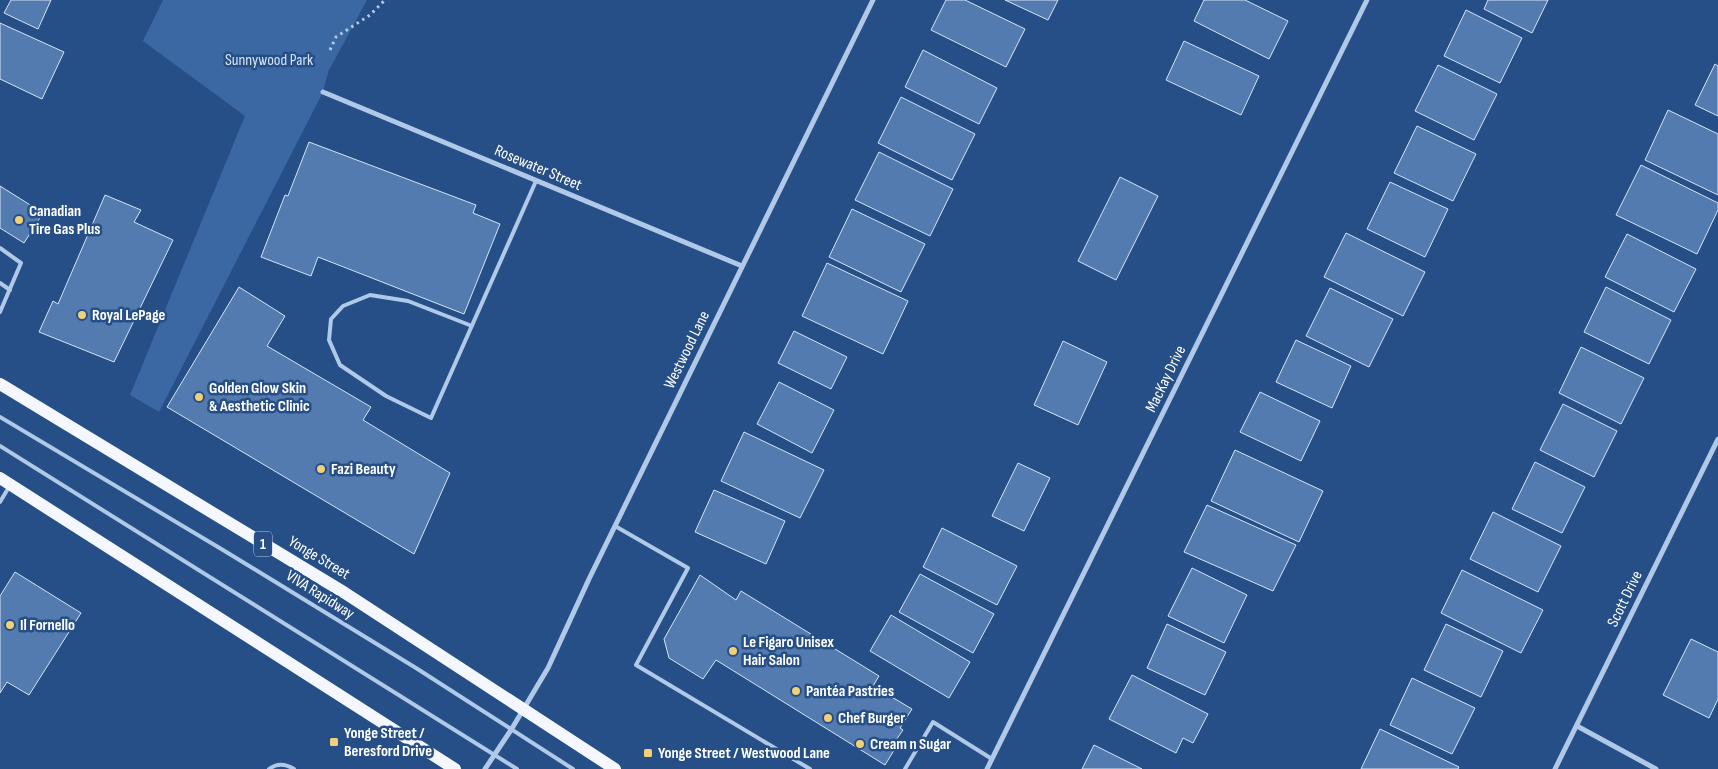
<svg xmlns="http://www.w3.org/2000/svg" width="1718" height="769" font-family="'Sofia Sans Condensed',sans-serif">
  <style>
    .green { fill: #3b68a3 }
    .building { fill: #537bb0; stroke: #d5e4f7 }
    .lines { fill: none; stroke-linecap: round; stroke-linejoin: round }
    .path { stroke: #b1c9e8; stroke-width: 3; stroke-dasharray: 2.5 4; stroke-linecap: butt }
    .lane { stroke: #b1c9e8; stroke-width: 4 }
    .street { stroke: #b1c9e8; stroke-width: 5 }
    .primary { stroke: #f4f8fe; stroke-width: 12 }
    .poi-dot { fill: #f1d077; stroke: #264f87; stroke-width: 2 }
    .labels { text-anchor: middle; dominant-baseline: central; stroke-width: 5; stroke-linejoin: round; paint-order: stroke }
    .shield { fill: #264f87; stroke: #becadb; stroke-width: 1 }
    .shield-label { font-size: 15px; font-weight: bold; fill: #fff }
    .park-label { font-size: 16px; fill: #d5e4f7; stroke: #264f87 }
    .street-label { font-size: 16px; fill: #fff; stroke: #264f87 }
    .poi-label { font-size: 16px; font-weight: bold; fill: #fff; stroke: #264f87; text-anchor: start }
  </style>
  <rect width="100%" height="100%" fill="#264f87"/>
  <polygon class="green" points="163,0 367,0 328,72 323,92 159,412 130,395 245,116 143,41"/>
  <g class="building">
    <polygon points="11,0 51,0 38,29 4,13"/>
    <polygon points="946,0 965,0 1025,29 1006,67 931,30"/>
    <polygon points="1005,0 1058,0 1048,20"/>
    <polygon points="1204,0 1245,0 1288,21 1269,59 1194,21"/>
    <polygon points="1488,0 1548,0 1532,33 1484,9"/>
    <polygon points="1466,10 1522,38 1500,83 1444,56"/>
    <polygon points="0,23 64,52 42,99 0,79"/>
    <polygon points="1184,41 1259,76 1241,115 1166,80"/>
    <polygon points="923,50 997,88 979,124 905,87"/>
    <polygon points="1715,64 1718,66 1718,116 1695,105"/>
    <polygon points="1438,65 1497,94 1474,140 1415,111"/>
    <polygon points="901,97 975,134 952,180 878,143"/>
    <polygon points="1668,110 1718,134 1718,195 1645,160"/>
    <polygon points="1417,126 1476,154 1453,201 1394,173"/>
    <polygon points="309,142 476,205 473,213 500,224 464,314 318,257 311,276 261,257 285,195 288,196"/>
    <polygon points="879,152 953,189 930,236 855,200"/>
    <polygon points="1641,165 1718,203 1718,210 1697,254 1616,215"/>
    <polygon points="1120,177 1158,196 1116,280 1078,261"/>
    <polygon points="1390,182 1448,209 1425,257 1367,229"/>
    <polygon points="0,186 43,213 24,243 0,228"/>
    <polygon points="105,195 141,210 134,222 173,240 114,362 39,332 53,301 58,304"/>
    <polygon points="852,209 925,244 901,292 829,257"/>
    <polygon points="1346,233 1425,272 1403,316 1324,277"/>
    <polygon points="1627,234 1696,269 1674,312 1605,277"/>
    <polygon points="827,263 908,301 883,354 802,316"/>
    <polygon points="239,287 285,316 267,346 371,407 363,420 450,473 414,554 167,407"/>
    <polygon points="1606,287 1671,320 1649,364 1584,332"/>
    <polygon points="1330,288 1393,319 1369,367 1306,336"/>
    <polygon points="794,331 847,357 831,389 778,363"/>
    <polygon points="1296,340 1351,366 1332,408 1276,382"/>
    <polygon points="1063,341 1107,362 1078,425 1034,405"/>
    <polygon points="1581,347 1644,378 1621,424 1559,393"/>
    <polygon points="779,382 834,410 812,453 757,424"/>
    <polygon points="1260,392 1320,421 1301,461 1240,432"/>
    <polygon points="1563,404 1617,431 1594,477 1540,450"/>
    <polygon points="744,432 824,470 800,518 721,481"/>
    <polygon points="1235,450 1323,491 1299,542 1211,501"/>
    <polygon points="1535,462 1585,487 1562,533 1512,509"/>
    <polygon points="1018,463 1050,478 1024,531 992,516"/>
    <polygon points="714,490 785,521 766,564 695,532"/>
    <polygon points="1207,505 1296,545 1273,591 1184,552"/>
    <polygon points="1493,512 1561,546 1538,592 1470,559"/>
    <polygon points="942,528 1017,566 997,605 923,567"/>
    <polygon points="1192,568 1247,595 1224,643 1168,616"/>
    <polygon points="1462,570 1543,610 1521,653 1441,613"/>
    <polygon points="15,572 81,613 29,695 7,682 0,693 0,596"/>
    <polygon points="920,574 994,614 973,653 899,612"/>
    <polygon points="700,575 736,600 741,591 879,676 873,686 912,709 900,728 903,730 896,740 899,742 885,765 716,660 703,679 669,658 664,639"/>
    <polygon points="891,615 970,662 949,698 870,651"/>
    <polygon points="1167,624 1226,652 1205,695 1147,668"/>
    <polygon points="1446,624 1503,651 1481,697 1424,670"/>
    <polygon points="1691,639 1718,652 1718,699 1709,718 1663,695"/>
    <polygon points="1132,675 1208,714 1193,743 1183,738 1176,753 1109,719"/>
    <polygon points="1412,678 1475,708 1452,754 1390,725"/>
    <polygon points="1380,729 1459,767 1458,769 1361,769"/>
    <polygon points="1094,745 1142,769 1082,769"/>
  </g>
  <g class="lines">
    <polyline class="path" points="330,50 336,37 370,15 385,0"/>
    <g class="lane">
      <polyline points="0,248 21,263 0,312"/>
      <polyline points="0,283 10,290"/>
      <polyline points="472,326 408,301 370,295 343,306 331,319 329,340 340,365 386,396 431,418 536,181"/>
      <polyline points="0,417 223,550 416,668 573,769"/>
      <polyline points="0,446 517,769"/>
      <polyline points="0,502 9,487"/>
      <polyline points="615,526 688,568 636,665 810,769"/>
      <path d="M269,769C277,763 286,764 294,769"/>
      <polyline points="905,769 933,722 992,759"/>
    </g>
    <g class="street">
      <polyline points="323,92 742,266"/>
      <polyline points="1577,726 1656,769"/>
      <polyline points="485,769 511,730 548,668 589,579 873,0"/>
      <polyline points="987,769 1367,0"/>
      <polyline points="1555,769 1718,439"/>
    </g>
    <g class="primary">
      <polyline points="0,384 345,593 615,769"/>
      <polyline points="0,478 455,769"/>
    </g>
  </g>
  <g class="poi-dot">
    <circle cx="19" cy="220" r="5"/>
    <circle cx="82" cy="315" r="5"/>
    <circle cx="199" cy="397" r="5"/>
    <circle cx="321" cy="469" r="5"/>
    <circle cx="10" cy="625" r="5"/>
    <circle cx="733" cy="651" r="5"/>
    <circle cx="796" cy="691" r="5"/>
    <circle cx="828" cy="718" r="5"/>
    <rect x="329" y="737" width="10" height="10" rx="2.5"/>
    <circle cx="860" cy="744" r="5"/>
    <rect x="643" y="748" width="10" height="10" rx="2.5"/>
  </g>
  <g class="labels">
    <rect class="shield" x="254" y="531.5" width="18" height="25" rx="4"/>
    <g class="shield-label">
      <text x="263" y="544">1</text>
    </g>
    <g class="park-label">
      <text x="269" y="60">Sunnywood Park</text>
    </g>
    <g class="street-label">
      <text transform="translate(538 168) rotate(23)">Rosewater Street</text>
      <text transform="translate(687 350) rotate(-64)">Westwood Lane</text>
      <text transform="translate(1166 379) rotate(-64)">MacKay Drive</text>
      <text transform="translate(319 558) rotate(31)">Yonge Street</text>
      <text transform="translate(320 595) rotate(32)">VIVA Rapidway</text>
      <text transform="translate(1625 599) rotate(-64)">Scott Drive</text>
    </g>
    <g class="poi-label">
      <text x="29" y="211">Canadian<tspan x="29" dy="18">Tire Gas Plus</tspan></text>
      <text x="92" y="315">Royal LePage</text>
      <text x="209" y="388">Golden Glow Skin<tspan x="209" dy="18">&amp; Aesthetic Clinic</tspan></text>
      <text x="331" y="469">Fazi Beauty</text>
      <text x="20" y="625">Il Fornello</text>
      <text x="743" y="642">Le Figaro Unisex<tspan x="743" dy="18">Hair Salon</tspan></text>
      <text x="806" y="691">Pantéa Pastries</text>
      <text x="838" y="718">Chef Burger</text>
      <text x="344" y="733">Yonge Street /<tspan x="344" dy="18">Beresford Drive</tspan></text>
      <text x="870" y="744">Cream n Sugar</text>
      <text x="658" y="753">Yonge Street / Westwood Lane</text>
    </g>
  </g>
</svg>
